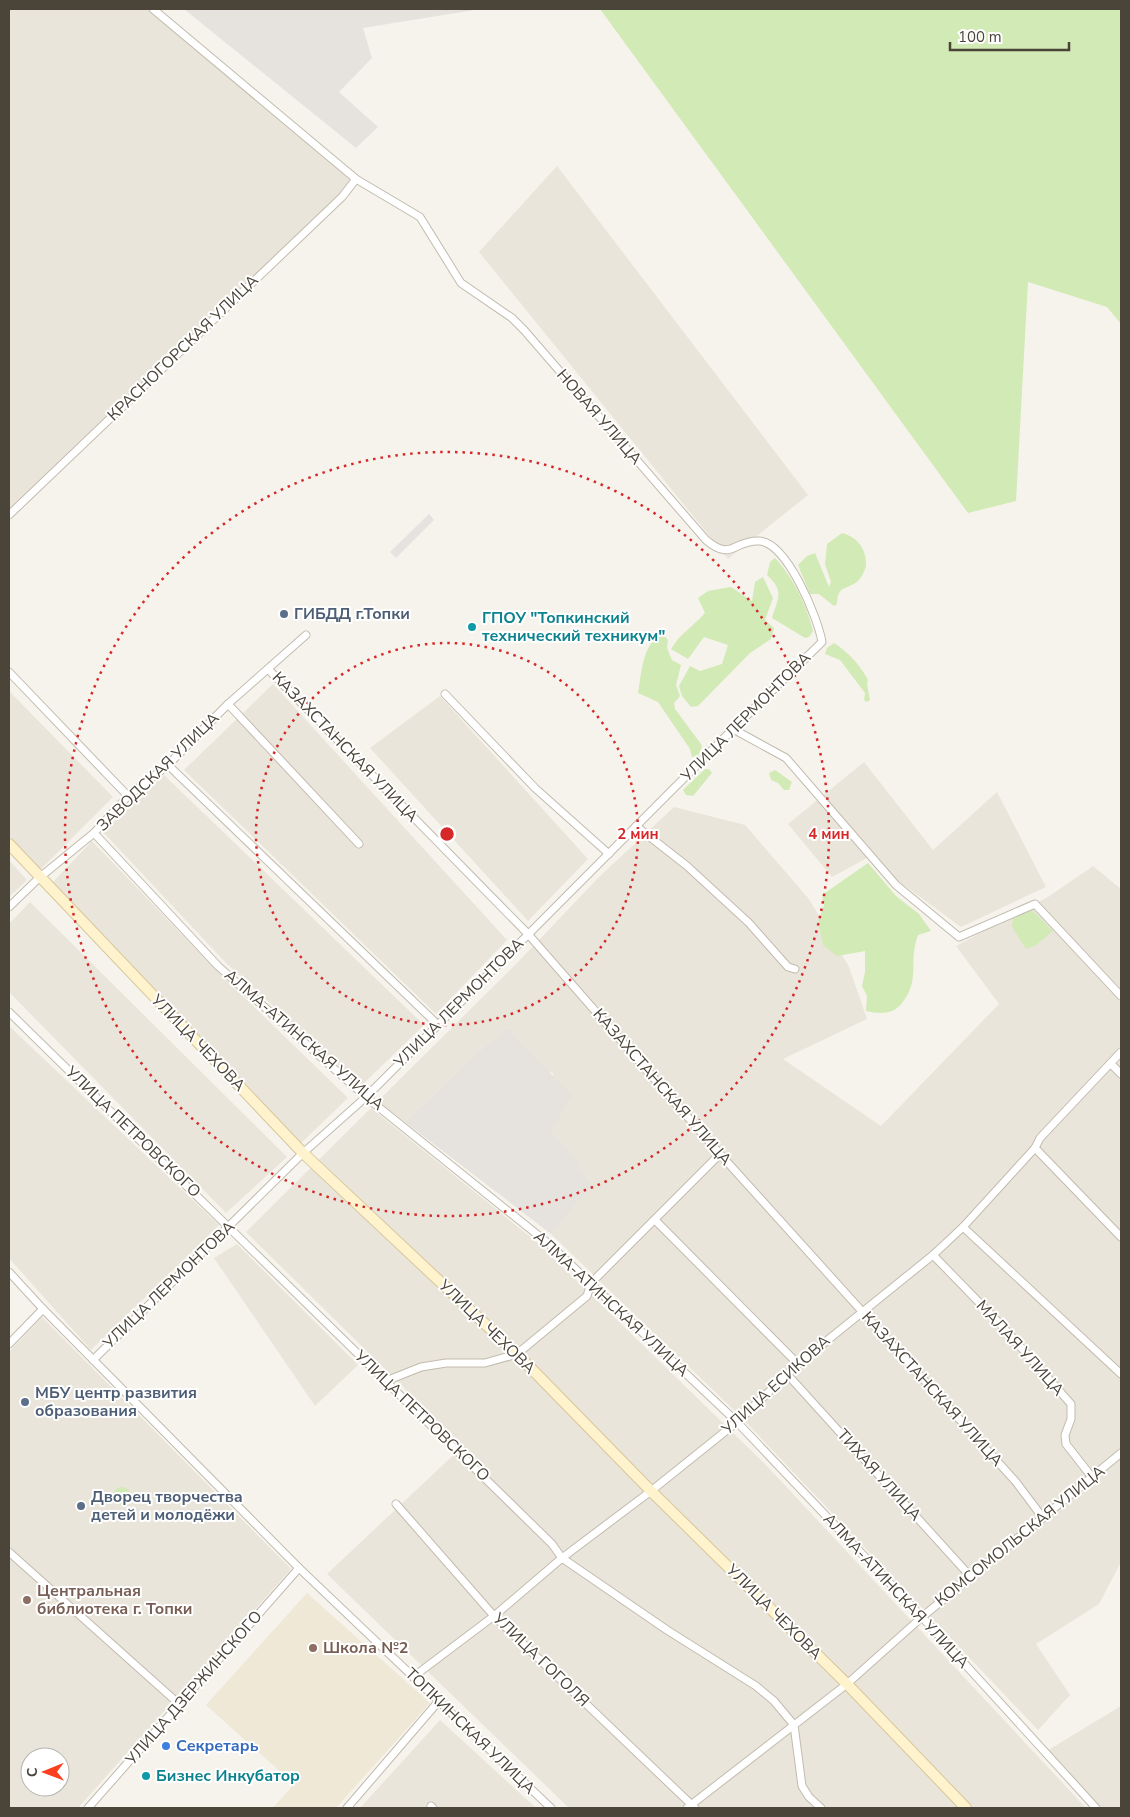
<svg xmlns="http://www.w3.org/2000/svg" width="1130" height="1817" font-family="'Nunito Sans',sans-serif">
  <style>
    .residential { fill: #eae5da; fill-rule: evenodd }
    .industrial { fill: #e6e2dd }
    .education { fill: #efe8d6 }
    .green { fill: #d2eab5 }
    .parking { fill: #e5e3e0 }
    .lines { fill: none; stroke-linecap: round; stroke-linejoin: round }
    .street-casing { stroke: #c2bbae; stroke-width: 9 }
    .secondary-casing { stroke: #d6c79b; stroke-width: 12 }
    .street { stroke: #fff; stroke-width: 7 }
    .secondary { stroke: #fff3cd; stroke-width: 10 }
    .ring { fill: none; stroke: #d62828; stroke-width: 2.5; stroke-dasharray: 2.5 5 }
    .service-dot { fill: #5c6f8a; stroke: #fff; stroke-width: 2 }
    .culture-dot { fill: #0f9aa8; stroke: #fff; stroke-width: 2 }
    .education-dot { fill: #8d6e63; stroke: #fff; stroke-width: 2 }
    .shop-dot { fill: #3f7fe0; stroke: #fff; stroke-width: 2 }
    .labels { text-anchor: middle; dominant-baseline: central; stroke-width: 4; stroke-linejoin: round; paint-order: stroke }
    .street-label { font-size: 16px; fill: #4b4439; stroke: #fff }
    .service-label { font-size: 16px; font-weight: bold; fill: #4e5e75; stroke: #fff; text-anchor: start }
    .culture-label { font-size: 16px; font-weight: bold; fill: #0d838f; stroke: #fff; text-anchor: start }
    .education-label { font-size: 16px; font-weight: bold; fill: #785e54; stroke: #fff; text-anchor: start }
    .shop-label { font-size: 16px; font-weight: bold; fill: #366cbe; stroke: #fff; text-anchor: start }
    .centre { fill: #d62828; stroke: #fff; stroke-width: 2.5 }
    .ring-label { font-size: 15px; text-anchor: middle; font-weight: bold; fill: #d62828; stroke: #fff; stroke-width: 4; stroke-linejoin: round; paint-order: stroke }
  </style>
  <rect width="100%" height="100%" fill="#f6f3ec"/>
  <g class="residential">
    <polygon points="9,9 153,9 356,179 9,515"/>
    <polygon points="557,166 808,495 728,559 479,252"/>
    <polygon points="273,684 507,940 436,1014 184,770"/>
    <polygon points="9,691 113,797 39,871 9,836"/>
    <polygon points="440,696 588,859 528,921 370,748"/>
    <polygon points="864,762 933,850 997,792 1046,887 961,927 867,858 832,877 788,824"/>
    <polygon points="164,775 424,1025 361,1086 226,963 103,832"/>
    <polygon points="674,807 745,825 809,899 849,967 867,1019 783,1059 881,1126 999,1004 956,946 1048,897 1093,866 1121,889 1121,1562 1099,1604 1036,1644 1070,1695 1038,1730 739,1415 551,1234 593,1185 577,1166 580,1163 551,1130 553,1073 546,1071 507,1028 479,1051 405,1122 378,1101 518,962 599,877"/>
    <polygon points="92,841 219,973 348,1098 299,1145 52,883"/>
    <polygon points="9,860 27,880 9,897"/>
    <polygon points="30,902 287,1157 226,1213 9,992 9,924"/>
    <polygon points="9,1026 219,1225 91,1350 9,1258"/>
    <polygon points="371,1108 539,1244 766,1465 1086,1808 569,1808 327,1574 463,1446 246,1232"/>
    <polygon points="237,1244 358,1365 315,1406 214,1258"/>
    <path d="M42,1317L291,1569L78,1808H9V1352ZM30,1757H60V1787H30Z"/>
    <polygon points="1121,1706 1121,1808 1096,1808 1045,1752"/>
    <polygon points="440,1720 536,1808 360,1808"/>
  </g>
  <g class="industrial">
    <polygon points="184,9 481,9 363,28 372,58 339,92 378,127 356,148"/>
    <polygon points="507,1028 572,1096 551,1130 580,1163 577,1166 593,1185 551,1234 405,1122 479,1051"/>
  </g>
  <polygon class="education" points="307,1593 430,1703 336,1808 273,1808 294,1784 206,1705"/>
  <g class="green">
    <polygon points="600,9 1121,9 1121,324 1107,307 1028,282 1016,501 968,513"/>
    <path d="M842,533C858,537 867,550 866,566C864,572 862,577 858,581C846,591 838,584 837,604L834,606L819,594H810L798,565L807,556L815,553L829,587L831,582L825,564L827,544Z"/>
    <path d="M775,558C793,577 807,606 813,631L809,637L805,638L772,618C778,598 785,592 767,575L770,562Z"/>
    <path d="M763,577L773,598L765,620L774,628L771,639L750,653L698,706L691,707L682,696L679,686L690,666L700,671L722,664L728,645L704,637L688,659L671,649C680,633 694,626 705,613L698,598L708,591L731,587L752,601L755,582Z"/>
    <path d="M663,634L668,640L667,648L672,660L681,665L676,685L680,696L674,703L675,709L701,744L702,747L698,756L692,757L690,749L658,702L638,693C642,672 642,643 663,634Z"/>
    <path d="M834,643C847,651 861,666 868,680L867,684L870,700L867,702L864,700L865,693L840,660L825,654L827,648Z"/>
    <polygon points="705,769 709,769 712,773 693,796 686,795 683,790"/>
    <polygon points="775,770 792,782 789,790 784,790 778,783 771,780 769,773"/>
    <path d="M868,863L896,896L919,914L931,931L918,935C908,960 921,980 902,1003C893,1015 880,1014 866,1011L867,996L862,986L865,972V951L837,956L823,945L818,923L824,905L822,895Z"/>
    <polygon points="1023,911 1033,911 1053,931 1036,945 1026,949 1012,927 1013,918"/>
    <circle cx="122" cy="1496" r="9"/>
  </g>
  <polygon class="parking" points="429,514 434,520 396,558 390,552"/>
  <g class="lines">
    <g class="street-casing">
      <g id="street">
        <polyline points="9,515 342,197 356,179"/>
        <polyline points="268,669 528,934 720,1154 1016,1482 1043,1518"/>
        <polyline points="9,672 128,796"/>
        <polyline points="445,694 535,788 609,854"/>
        <polyline points="228,704 359,844"/>
        <polyline points="733,729 786,758 896,885 959,937 1035,904 1121,996"/>
        <polyline points="168,765 437,1024"/>
        <polyline points="636,826 687,866 749,923 788,967 795,969"/>
        <polyline points="94,833 218,966 366,1097 549,1244 737,1422 922,1617 1096,1808"/>
        <polyline points="9,907 39,878 94,833 128,796 168,765 228,704 306,635"/>
        <polyline points="9,1012 552,1544 562,1558 667,1630 756,1686 774,1701 794,1725 802,1786 809,1797 821,1808"/>
        <polyline points="1111,1064 1121,1074"/>
        <polyline points="1035,1148 1121,1237"/>
        <polyline points="655,1220 798,1364"/>
        <polyline points="963,1227 1121,1374"/>
        <polyline points="933,1255 1002,1326 1071,1404 1071,1419 1065,1435 1066,1444 1091,1476"/>
        <polyline points="9,1272 43,1309 299,1568 551,1808"/>
        <polyline points="9,1344 43,1309"/>
        <path d="M93,1360L303,1153L366,1097L733,729L822,642C818,618 787,542 759,541C733,540 732,562 706,540L524,330L512,318L461,283L420,217L356,179L153,9"/>
        <polyline points="787,1374 970,1576"/>
        <polyline points="386,1381 421,1367 446,1363 485,1363 517,1354 587,1296 591,1283 720,1154"/>
        <polyline points="396,1504 494,1616 695,1808"/>
        <polyline points="9,1552 179,1704"/>
        <polyline points="413,1677 494,1616 562,1558 651,1491 737,1422 798,1364 933,1255 963,1227 1035,1148 1040,1138 1121,1052"/>
        <polyline points="431,1806 433,1808"/>
        <polyline points="88,1808 299,1568"/>
        <polyline points="347,1808 438,1702"/>
        <polyline points="687,1808 847,1684 922,1617 1121,1453"/>
      </g>
    </g>
    <g class="secondary-casing">
      <polyline id="secondary" points="9,844 303,1153 517,1354 651,1491 847,1684 966,1808"/>
    </g>
    <use href="#street" class="street"/>
    <use href="#secondary" class="secondary"/>
  </g>
  <g class="ring">
    <circle cx="447" cy="834" r="191"/>
    <circle cx="447" cy="834" r="382"/>
  </g>
  <g class="service-dot">
    <circle cx="284" cy="614" r="5"/>
    <circle cx="25" cy="1402" r="5"/>
    <circle cx="81" cy="1506" r="5"/>
  </g>
  <g class="culture-dot">
    <circle cx="472" cy="627" r="5"/>
    <circle cx="146" cy="1776" r="5"/>
  </g>
  <g class="education-dot">
    <circle cx="27" cy="1600" r="5"/>
    <circle cx="313" cy="1648" r="5"/>
  </g>
  <circle class="shop-dot" cx="166" cy="1746" r="5"/>
  <g class="labels">
    <g class="street-label">
      <text transform="translate(183 348) rotate(-44)">КРАСНОГОРСКАЯ УЛИЦА</text>
      <text transform="translate(599 417) rotate(49)">НОВАЯ УЛИЦА</text>
      <text transform="translate(746 717) rotate(-45)">УЛИЦА ЛЕРМОНТОВА</text>
      <text transform="translate(345 747) rotate(46)">КАЗАХСТАНСКАЯ УЛИЦА</text>
      <text transform="translate(158 772) rotate(-44)">ЗАВОДСКАЯ УЛИЦА</text>
      <text transform="translate(459 1003) rotate(-45)">УЛИЦА ЛЕРМОНТОВА</text>
      <text transform="translate(304 1040) rotate(41)">АЛМА-АТИНСКАЯ УЛИЦА</text>
      <text transform="translate(198 1043) rotate(46)">УЛИЦА ЧЕХОВА</text>
      <text transform="translate(662 1087) rotate(49)">КАЗАХСТАНСКАЯ УЛИЦА</text>
      <text transform="translate(133 1132) rotate(44)">УЛИЦА ПЕТРОВСКОГО</text>
      <text transform="translate(169 1285) rotate(-44)">УЛИЦА ЛЕРМОНТОВА</text>
      <text transform="translate(611 1304) rotate(43)">АЛМА-АТИНСКАЯ УЛИЦА</text>
      <text transform="translate(487 1327) rotate(44)">УЛИЦА ЧЕХОВА</text>
      <text transform="translate(1020 1348) rotate(48)">МАЛАЯ УЛИЦА</text>
      <text transform="translate(776 1385) rotate(-42)">УЛИЦА ЕСИКОВА</text>
      <text transform="translate(932 1389) rotate(48)">КАЗАХСТАНСКАЯ УЛИЦА</text>
      <text transform="translate(422 1416) rotate(44)">УЛИЦА ПЕТРОВСКОГО</text>
      <text transform="translate(879 1475) rotate(48)">ТИХАЯ УЛИЦА</text>
      <text transform="translate(1020 1536) rotate(-39)">КОМСОМОЛЬСКАЯ УЛИЦА</text>
      <text transform="translate(896 1591) rotate(47)">АЛМА-АТИНСКАЯ УЛИЦА</text>
      <text transform="translate(774 1612) rotate(45)">УЛИЦА ЧЕХОВА</text>
      <text transform="translate(541 1660) rotate(44)">УЛИЦА ГОГОЛЯ</text>
      <text transform="translate(194 1688) rotate(-49)">УЛИЦА ДЗЕРЖИНСКОГО</text>
      <text transform="translate(470 1731) rotate(44)">ТОПКИНСКАЯ УЛИЦА</text>
    </g>
    <g class="service-label">
      <text x="294" y="614">ГИБДД г.Топки</text>
      <text x="35" y="1393">МБУ центр развития<tspan x="35" dy="18">образования</tspan></text>
      <text x="91" y="1497">Дворец творчества<tspan x="91" dy="18">детей и молодёжи</tspan></text>
    </g>
    <g class="culture-label">
      <text x="482" y="618">ГПОУ "Топкинский<tspan x="482" dy="18">технический техникум"</tspan></text>
      <text x="156" y="1776">Бизнес Инкубатор</text>
    </g>
    <g class="education-label">
      <text x="37" y="1591">Центральная<tspan x="37" dy="18">библиотека г. Топки</tspan></text>
      <text x="323" y="1648">Школа №2</text>
    </g>
    <g class="shop-label">
      <text x="176" y="1746">Секретарь</text>
    </g>
  </g>
  <circle cx="447" cy="834" r="8" class="centre"/>
  <g class="ring-label">
    <text x="638" y="839">2 мин</text>
    <text x="829" y="839">4 мин</text>
  </g>
  <rect width="1130" height="1817" fill="none" stroke="#4b4439" stroke-width="20"/>
  <g transform="translate(45 1772) rotate(269)"><circle r="24" fill="#ffffff" stroke="#b7b4b0"/>
  <path d="M0-4L9 19L0 12L-9 19Z" fill="#fc3f1d"/>
  <text y="-8" font-size="14" font-weight="bold" text-anchor="middle" fill="#4b4439">С</text>
  </g>
  <path d="M950 42v8h119v-8" fill="none" stroke="#4b4439" stroke-width="2.5"/>
  <text x="958" y="42" font-size="15" fill="#4b4439" stroke="#ffffff" stroke-width="4" paint-order="stroke">100 m</text>
</svg>
